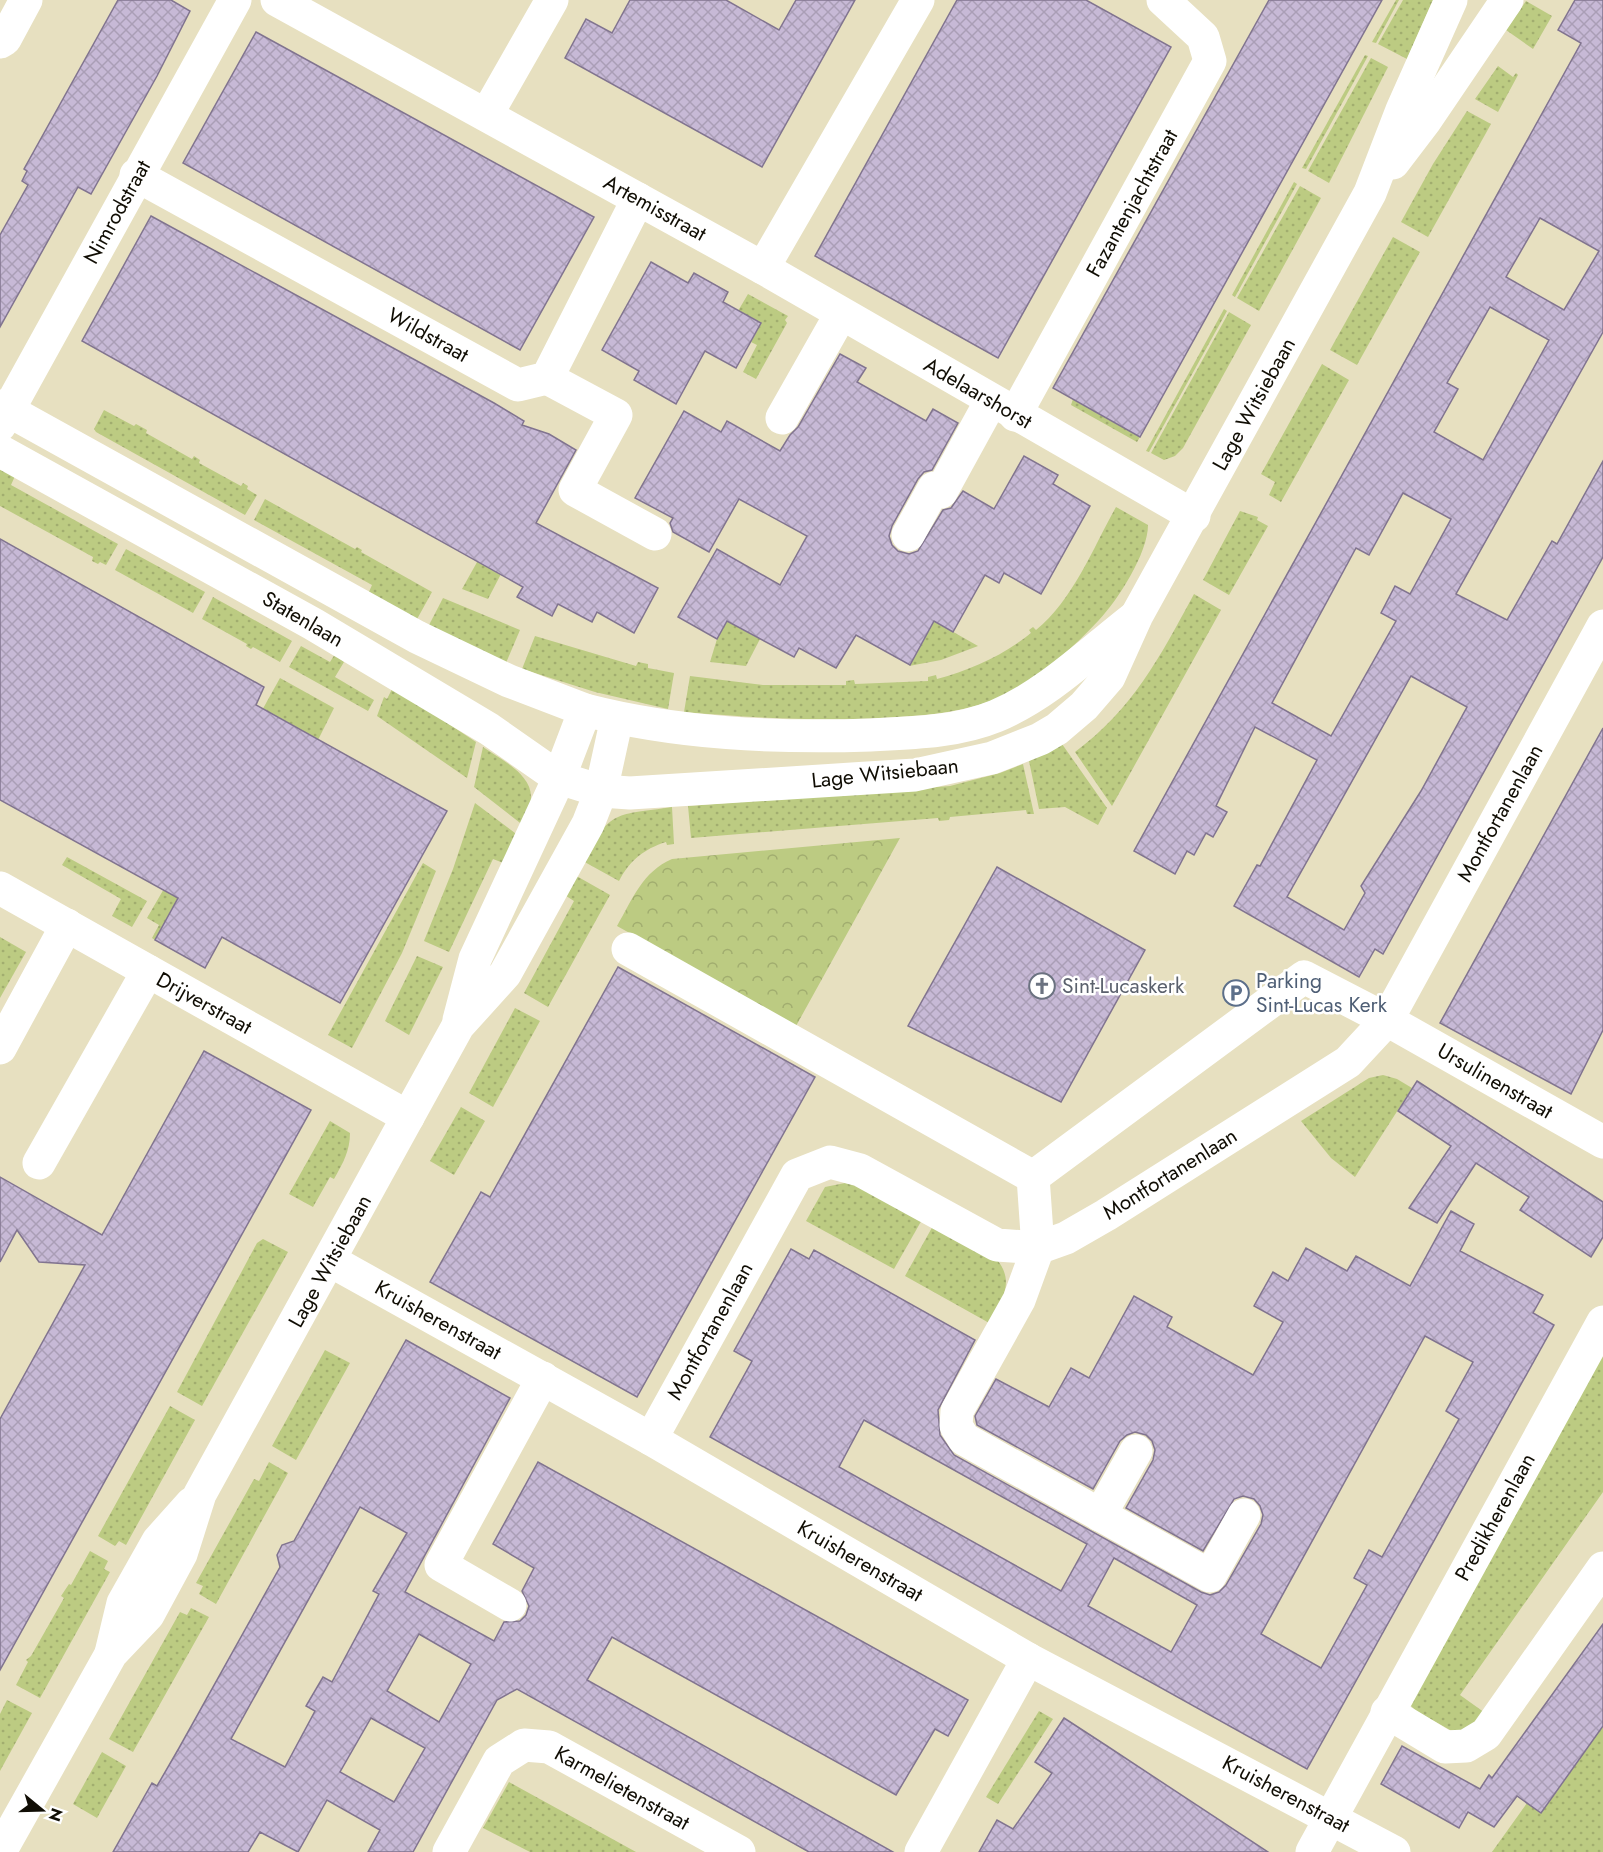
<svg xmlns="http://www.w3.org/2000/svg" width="1603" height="1852" font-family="Jost,sans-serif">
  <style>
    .grass { fill: url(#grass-dots) }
    .forest { fill: url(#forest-crowns) }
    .building { fill: url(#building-cross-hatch); stroke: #81748f; stroke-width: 1.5; fill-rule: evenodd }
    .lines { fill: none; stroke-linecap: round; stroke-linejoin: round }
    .minor { stroke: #fff; stroke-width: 33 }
    .labels { text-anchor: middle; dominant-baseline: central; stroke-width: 5; stroke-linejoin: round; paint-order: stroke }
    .street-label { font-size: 21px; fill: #100d04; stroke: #fff }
    .service-label { font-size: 21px; fill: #4e5e75; stroke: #fff; text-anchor: start }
    .worship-label { font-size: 21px; fill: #5b616d; stroke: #fff; text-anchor: start }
  </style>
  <defs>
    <pattern id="grass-dots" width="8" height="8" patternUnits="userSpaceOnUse" patternTransform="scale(1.5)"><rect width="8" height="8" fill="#bccb82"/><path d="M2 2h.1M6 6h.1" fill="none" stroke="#a1ad6f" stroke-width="1.8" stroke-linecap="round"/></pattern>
    <pattern id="forest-crowns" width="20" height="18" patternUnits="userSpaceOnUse" patternTransform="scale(1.5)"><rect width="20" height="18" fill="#bccb82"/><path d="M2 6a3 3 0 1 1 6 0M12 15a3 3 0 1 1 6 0" fill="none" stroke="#a1ad6f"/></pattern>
    <pattern id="building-cross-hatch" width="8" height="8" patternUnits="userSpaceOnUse" patternTransform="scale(1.5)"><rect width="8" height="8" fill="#c7b9d6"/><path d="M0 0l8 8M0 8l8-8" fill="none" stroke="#aa9eb6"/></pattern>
  </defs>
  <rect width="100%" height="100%" fill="#e7e0c0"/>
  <g class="grass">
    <polygon points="1396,0 1399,0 1376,43 1372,42"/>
    <polygon points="1403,0 1433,0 1407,59 1378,44"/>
    <polygon points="1526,1 1552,16 1533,49 1506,30"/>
    <polygon points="1365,55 1368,56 1306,169 1302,168"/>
    <polygon points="1371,58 1388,67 1329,183 1308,171"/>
    <polygon points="1498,66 1513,77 1516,73 1518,75 1498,112 1475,99"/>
    <polygon points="1467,111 1491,124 1428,237 1401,222 1433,164"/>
    <polygon points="1294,182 1297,184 1235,297 1232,295"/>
    <polygon points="1300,186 1321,198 1259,311 1237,298"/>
    <polygon points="1393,237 1420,252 1357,365 1330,350"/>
    <polygon points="748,294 788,316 785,320 787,323 756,379 743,372 757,345 751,342 761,323 738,311"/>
    <polygon points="1224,309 1227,311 1149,452 1146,451"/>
    <polygon points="1229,312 1251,325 1183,448 1175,456 1164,460 1151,453"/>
    <polygon points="1322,364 1349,380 1281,502 1269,495 1275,482 1261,474"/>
    <polygon points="1073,399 1140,437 1137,442 1071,405"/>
    <polygon points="104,410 134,426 136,424 147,430 146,433 192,459 194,456 200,460 199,463 241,486 243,483 248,486 247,489 257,495 245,515 96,432 94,429"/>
    <polygon points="0,468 15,476 11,485 118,544 106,565 100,562 98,564 92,561 93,557 0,506"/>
    <polygon points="265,499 355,549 357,547 362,550 361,552 432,592 416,621 368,594 372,585 254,520"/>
    <path d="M1116,507L1148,525C1148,553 1118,600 1099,620C1067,654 1027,690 982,704C954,713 926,715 897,717C825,722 756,718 684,712L690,676L763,685H846V681L854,680L855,684L928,681V677L936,675L937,679C971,670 1004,655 1031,633L1029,630L1033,627L1036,630C1073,600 1093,548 1116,507Z"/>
    <polygon points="1240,511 1258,517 1257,520 1268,526 1229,595 1203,580"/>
    <polygon points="500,521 501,574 488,599 462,589"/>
    <polygon points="126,549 205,592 193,613 115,570"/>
    <path d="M1194,594L1221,610L1112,806L1075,752C1133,709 1160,657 1194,594Z"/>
    <polygon points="213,597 292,641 280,662 253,647 251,649 246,646 247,644 202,619"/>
    <polygon points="443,598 520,630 506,663 428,627"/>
    <polygon points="727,621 760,639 746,666 710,662 717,639"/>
    <polygon points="934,621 978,646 941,660 909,666"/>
    <polygon points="535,636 636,666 638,662 648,664 648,668 674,673 668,709 595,692 522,669"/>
    <polygon points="301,646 330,662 335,654 344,662 335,677 374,700 368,711 289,667"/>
    <polygon points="280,678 334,708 318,740 196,829"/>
    <polygon points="393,687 476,742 467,778 377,716 384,697 387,699"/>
    <polygon points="1062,744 1107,808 1098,825 1065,807 1039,809 1029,761"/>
    <path d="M483,747C500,759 532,774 531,798C531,807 526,817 524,826L474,787Z"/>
    <polygon points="1023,764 1034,814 1027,814 1026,810 950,817 949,820 939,821 938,818 691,838 688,806 950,786 1000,773"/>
    <polygon points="475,803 519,836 506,864 493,859 449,952 424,941 453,869"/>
    <path d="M672,807L674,844L667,845L666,842C644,849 630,860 619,881L581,860C614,808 614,816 672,807Z"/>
    <polygon points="67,857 147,901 132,927 112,916 121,899 62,865"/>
    <polygon points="423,863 436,871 402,953 352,1048 328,1035"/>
    <polygon points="573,874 610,895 548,1007 524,993 574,901 563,894"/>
    <polygon points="188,880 155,940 152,938 159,925 147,918 165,887"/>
    <polygon points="0,937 26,952 0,998"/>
    <polygon points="417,956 443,967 409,1035 385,1021"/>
    <polygon points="515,1008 540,1021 493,1107 469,1093"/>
    <polygon points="1383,1075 1397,1079 1412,1088 1355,1177 1331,1158 1301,1121 1369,1078"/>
    <polygon points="461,1107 485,1121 454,1175 430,1161"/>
    <path d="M330,1121L350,1133C350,1151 343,1163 334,1179L330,1177L313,1207L289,1194Z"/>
    <polygon points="845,1183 854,1184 923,1218 894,1269 806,1221 825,1187"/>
    <path d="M934,1224L998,1261C1015,1283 1001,1301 991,1324L905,1276Z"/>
    <polygon points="263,1239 288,1252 202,1406 177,1392 257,1243"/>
    <path d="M1603,1349V1492L1460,1695L1488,1715C1480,1725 1462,1734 1450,1730L1416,1711L1410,1705Z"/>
    <polygon points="325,1350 350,1363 296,1460 272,1446"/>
    <polygon points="170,1406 195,1420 126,1545 119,1541 115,1546 98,1536"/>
    <polygon points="269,1462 288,1473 216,1604 199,1594 203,1586 196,1583 254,1479 259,1481"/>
    <polygon points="90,1551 108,1561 104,1569 110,1572 40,1698 16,1685 28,1662 26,1660 31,1656 64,1598 61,1596 69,1584 71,1585"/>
    <polygon points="191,1608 209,1617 133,1752 109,1739 180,1612 187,1615"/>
    <polygon points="7,1700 32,1713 0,1771 0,1714"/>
    <polygon points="1039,1711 1053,1719 998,1804 986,1797"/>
    <polygon points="1603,1725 1603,1852 1492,1852 1527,1803 1541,1813"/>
    <polygon points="102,1752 126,1766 97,1818 73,1804"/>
    <polygon points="509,1782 636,1852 530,1852 483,1828"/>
  </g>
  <path class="forest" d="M900,838L796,1026L617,926C632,900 643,871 672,859Z"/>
  <g class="building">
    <polygon points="118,0 171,0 190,11 157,76 91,194 78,187 0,327 0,235 28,185 22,181 27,171 24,169"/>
    <polygon points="630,0 726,0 779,30 796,0 855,0 762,167 565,58 586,19 612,33"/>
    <polygon points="957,0 1086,0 1171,47 998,358 815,256"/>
    <polygon points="1269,0 1382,0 1140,437 1053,388"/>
    <path d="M1575,0H1603V332L1456,594L1507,620L1552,541L1557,544L1603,461V557L1383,954L1375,949L1359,977L1234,906L1257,865L1260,866L1317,760L1255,727L1216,806L1227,812L1213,837L1206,833L1194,855L1187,851L1175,874L1134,851L1581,43L1558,30ZM1540,218L1599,251L1564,310L1506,277ZM1490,307L1549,340L1483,460L1434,432L1458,389L1447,383ZM1403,493L1451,519L1410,594L1395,586L1381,613L1396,621L1331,736L1272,703L1356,548L1369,555ZM1411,676L1467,707L1421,791L1361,886L1365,893L1344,930L1287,897Z"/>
    <polygon points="256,32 594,217 520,350 183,163"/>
    <polygon points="151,216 494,403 524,421 522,425 549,434 576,450 536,523 658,588 634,633 597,612 592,622 558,604 552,616 517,597 523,587 82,341"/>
    <polygon points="651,262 688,283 694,273 728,292 723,302 761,323 736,368 705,351 676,404 634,380 639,371 602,350"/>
    <polygon points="840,354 866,368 857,382 926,421 933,409 958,423 932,470 924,472 918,479 892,526 889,536 892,545 898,551 909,554 918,551 943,510 951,508 963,491 994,509 1024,456 1058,475 1053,484 1090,506 1041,594 1004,573 999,583 985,575 953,632 934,621 910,665 856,635 836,668 799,648 794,657 727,621 717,639 678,617 717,549 780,585 807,536 739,499 709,552 673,532 670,523 673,518 635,498 684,411 721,432 727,421 780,451 790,435 798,427"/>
    <polygon points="0,539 264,687 256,705 447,811 340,1003 222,937 205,968 155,940 178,898 0,800"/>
    <polygon points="1603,728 1603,1030 1571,1094 1440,1023"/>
    <polygon points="997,867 1145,950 1061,1102 908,1026"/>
    <polygon points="618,967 815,1077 637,1397 430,1282 481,1192 490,1197"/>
    <polygon points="204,1051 311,1110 0,1670 0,1419 85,1265 39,1262 17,1230 0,1262 0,1177 102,1235"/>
    <polygon points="1417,1081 1603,1202 1603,1237 1591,1257 1520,1210 1529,1197 1476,1163 1437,1223 1409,1208 1451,1146 1398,1111"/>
    <path d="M1451,1211L1474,1224L1460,1251L1543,1295L1533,1313L1554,1325L1307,1769L710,1437L752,1361L734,1351L791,1249L809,1259L814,1250L975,1340L938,1410L940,1435L954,1455L1201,1592L1210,1595L1219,1592L1226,1585L1261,1524L1263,1515L1260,1506L1254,1499L1243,1496L1234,1499L1203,1551L1126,1508L1153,1460L1155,1450L1152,1441L1146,1435L1135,1432L1127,1435L1120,1441L1093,1489L977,1425L975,1416L996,1379L1049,1407L1071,1368L1089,1378L1134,1296L1172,1317L1167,1327L1253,1375L1283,1322L1254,1306L1273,1272L1288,1281L1306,1248L1347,1271L1356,1256L1410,1286ZM1425,1336L1473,1362L1446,1411L1459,1419L1382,1557L1369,1550L1354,1578L1367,1585L1321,1668L1261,1634ZM864,1420L1087,1544L1061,1591L839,1467ZM1114,1558L1197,1605L1171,1652L1088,1606Z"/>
    <path d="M406,1340L510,1398L405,1592L494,1641L504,1622L520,1621L526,1615L529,1606L522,1591L534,1568L493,1544L538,1462L968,1700L948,1736L935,1729L896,1795L612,1637L587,1680L893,1852H809L517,1689L497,1700L413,1852H368L380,1830L327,1800L298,1852L260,1832L248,1852H113L152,1783L157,1786L179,1748L280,1567L277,1555L282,1545L294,1541ZM360,1507L407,1533L373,1591L379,1594L332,1682L323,1677L306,1706L315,1711L285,1767L231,1739ZM419,1634L471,1664L439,1722L387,1691ZM371,1718L425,1748L394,1802L340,1772Z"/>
    <polygon points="1603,1624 1603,1726 1541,1813 1517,1796 1494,1827 1468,1812 1459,1828 1381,1784 1402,1746 1480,1789 1489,1775 1492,1778"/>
    <polygon points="1064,1718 1107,1746 1268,1852 979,1852 997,1820 1013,1829 1052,1773 1035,1762"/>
  </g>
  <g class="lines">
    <g class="minor">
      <polyline points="277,0 763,268 918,0"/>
      <polyline points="0,42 5,39 26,0"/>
      <polyline points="487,114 552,0"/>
      <polyline points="1393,163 1425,121 1507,0"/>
      <polyline points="136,175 518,385 547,378 638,199"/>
      <polyline points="763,268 1194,516"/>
      <polyline points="547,378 616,415 575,490 655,534"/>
      <polyline points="0,406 417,637 509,681 585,710"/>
      <polyline points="1015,415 1210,61 1203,37 1163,0"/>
      <polyline points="782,418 841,314"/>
      <polyline points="0,425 235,0"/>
      <polyline points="0,451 313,624 489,729 559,778 601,791 630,793 915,775 992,758 1040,739 1057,729 1084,706 1109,677 1137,615 1370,193 1402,110 1451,0"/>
      <polyline points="908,535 934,488 941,492 991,401"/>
      <polyline points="0,888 408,1117"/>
      <polyline points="628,949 1033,1177 1038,1248 1019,1300 957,1411 956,1426 964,1439 1210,1576 1244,1515"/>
      <path d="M459,1020L475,959L559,778L585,710C678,734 775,738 871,735C913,733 957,732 996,716C1048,694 1090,652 1134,618"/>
      <polyline points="0,1048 67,925"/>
      <polyline points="39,1163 148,971"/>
      <polyline points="1033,1177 1304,977 1387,1020 1603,1142"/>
      <polyline points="331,1261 651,1439 1028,1659 1394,1852"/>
      <polyline points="651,1439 797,1175 830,1162 860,1170 997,1245 1038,1248 1066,1238 1106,1215 1348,1062 1387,1020 1603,626"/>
      <polyline points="1100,1515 1136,1451"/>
      <polyline points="510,1605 441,1565 543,1378"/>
      <polyline points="111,1653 123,1603 158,1541 192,1503"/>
      <polyline points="1387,1712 1445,1747 1466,1746 1486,1734 1603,1568"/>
      <polyline points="0,1852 111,1654 148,1615 181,1554 200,1494 458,1026 505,974 588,824 601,791 617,718"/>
      <polyline points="449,1852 499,1761 524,1745 549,1747 739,1852"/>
      <polyline points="921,1852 1028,1659"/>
      <polyline points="1312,1852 1603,1322"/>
    </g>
  </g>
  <defs>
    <g id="church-ring" transform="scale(1.35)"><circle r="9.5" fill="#fff" stroke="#6b7280" stroke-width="1.5"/><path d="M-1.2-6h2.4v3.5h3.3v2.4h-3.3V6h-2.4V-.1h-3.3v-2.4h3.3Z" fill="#6b7280"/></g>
    <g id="parking-ring" transform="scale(1.35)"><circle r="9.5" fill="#fff" stroke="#5c6f8a" stroke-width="1.5"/><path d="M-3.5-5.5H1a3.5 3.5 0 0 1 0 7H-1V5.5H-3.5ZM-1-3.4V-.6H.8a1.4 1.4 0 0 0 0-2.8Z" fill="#5c6f8a"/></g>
  </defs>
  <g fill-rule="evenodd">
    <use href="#church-ring" x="1042" y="986"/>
    <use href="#parking-ring" x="1236" y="993"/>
  </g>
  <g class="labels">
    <g class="street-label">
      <text transform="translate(1132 203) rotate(-61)">Fazantenjachtstraat</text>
      <text transform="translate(655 208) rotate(29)">Artemisstraat</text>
      <text transform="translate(117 212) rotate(-61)">Nimrodstraat</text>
      <text transform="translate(428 335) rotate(29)">Wildstraat</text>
      <text transform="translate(978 393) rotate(30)">Adelaarshorst</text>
      <text transform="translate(1254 404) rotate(-61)">Lage Witsiebaan</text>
      <text transform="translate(303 619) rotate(30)">Statenlaan</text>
      <text transform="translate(885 773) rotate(-6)">Lage Witsiebaan</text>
      <text transform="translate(1500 813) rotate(-61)">Montfortanenlaan</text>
      <text transform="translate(204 1003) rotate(29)">Drijverstraat</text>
      <text transform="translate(1495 1081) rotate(30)">Ursulinenstraat</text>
      <text transform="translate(1170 1174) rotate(-32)">Montfortanenlaan</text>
      <text transform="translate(330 1261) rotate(-61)">Lage Witsiebaan</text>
      <text transform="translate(438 1320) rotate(29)">Kruisherenstraat</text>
      <text transform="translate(710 1331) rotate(-61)">Montfortanenlaan</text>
      <text transform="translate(1495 1517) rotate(-61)">Predikherenlaan</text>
      <text transform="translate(860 1561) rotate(30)">Kruisherenstraat</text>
      <text transform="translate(622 1788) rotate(29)">Karmelietenstraat</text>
      <text transform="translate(1286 1794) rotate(28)">Kruisherenstraat</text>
    </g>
    <g class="service-label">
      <text x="1256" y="981">Parking<tspan x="1256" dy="24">Sint-Lucas Kerk</tspan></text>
    </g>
    <g class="worship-label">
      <text x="1062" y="986">Sint-Lucaskerk</text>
    </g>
  </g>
  <g transform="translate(42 1810) rotate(109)" stroke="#ffffff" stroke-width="4.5" paint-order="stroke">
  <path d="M0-4.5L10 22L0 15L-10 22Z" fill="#100d04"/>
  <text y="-9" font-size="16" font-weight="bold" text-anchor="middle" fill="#100d04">N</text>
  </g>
</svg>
